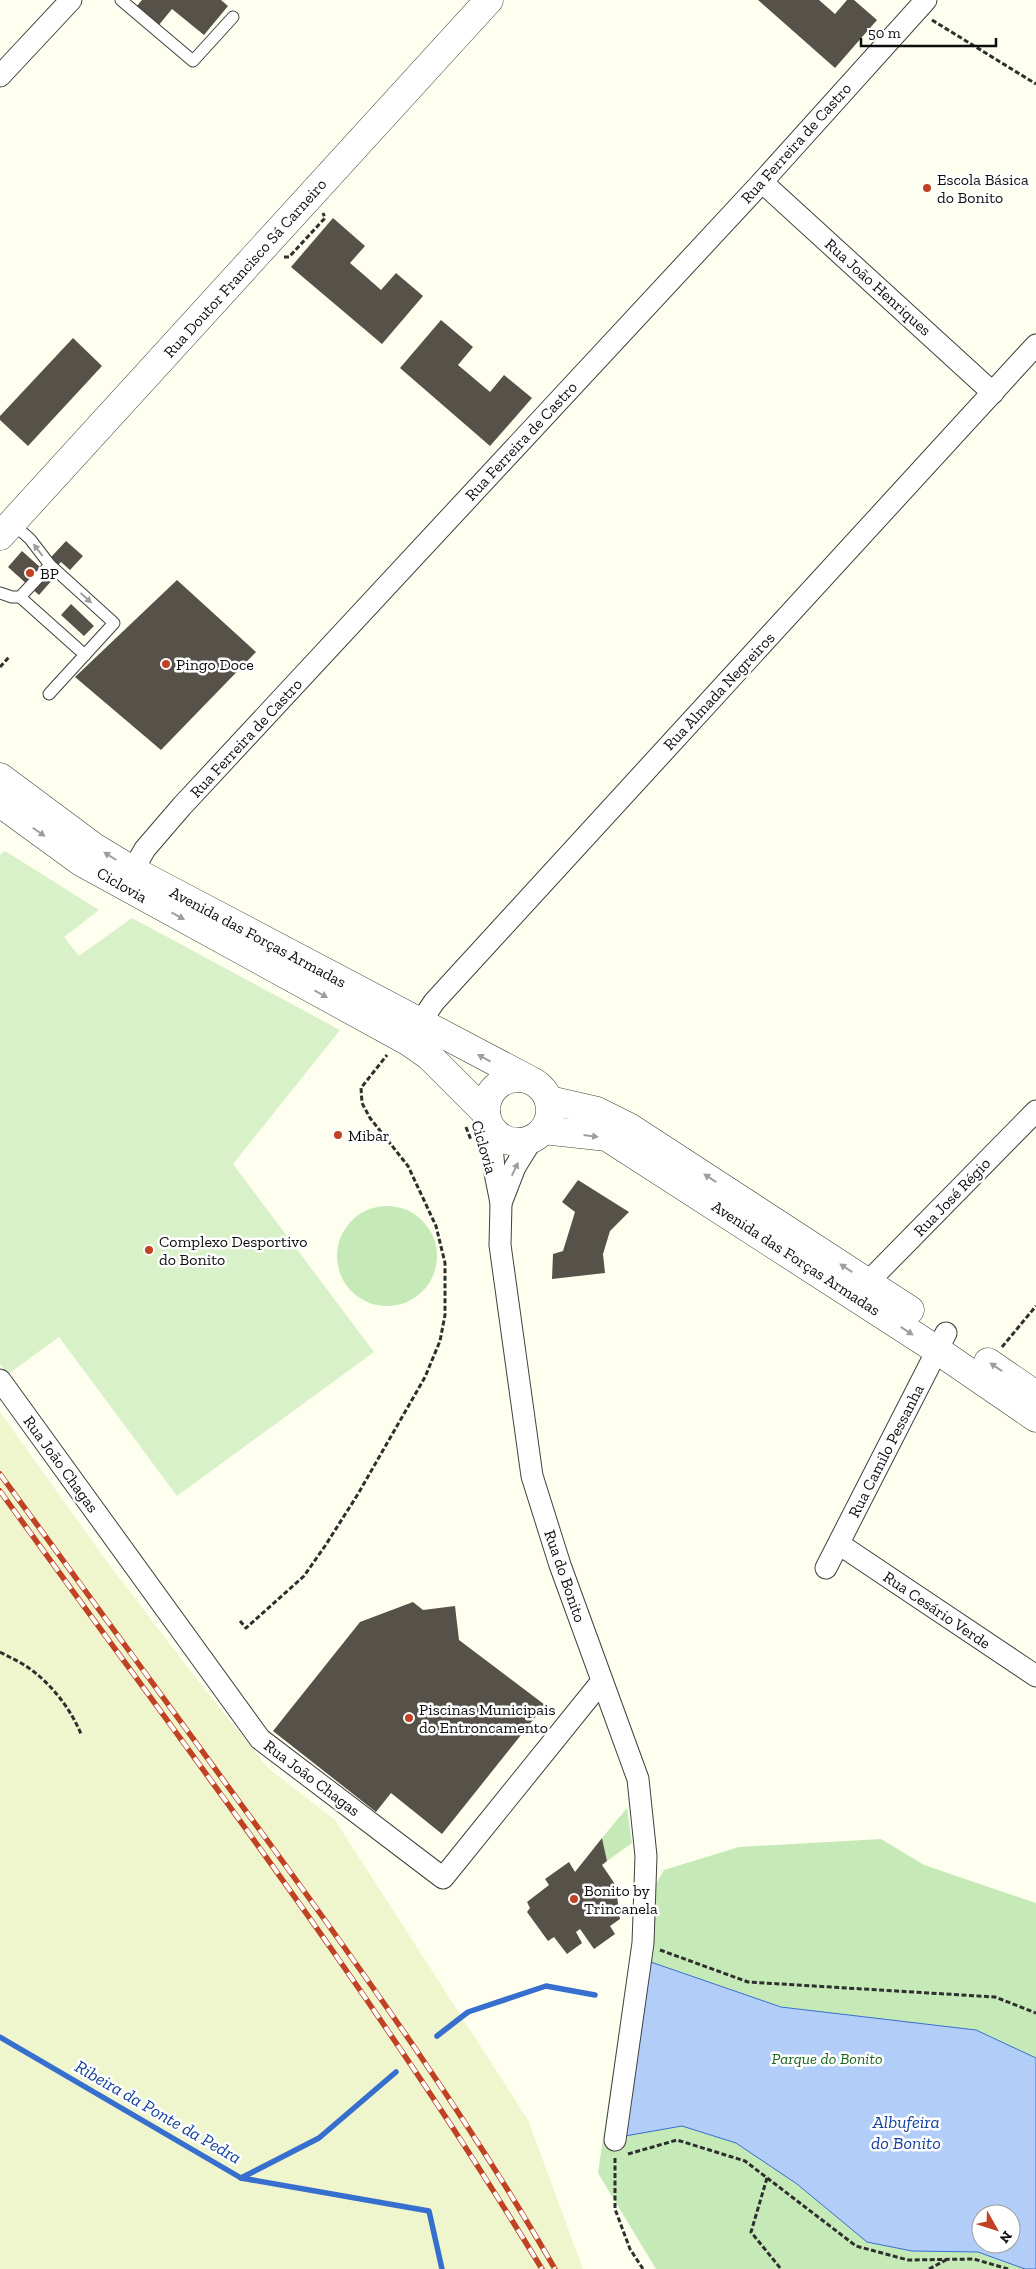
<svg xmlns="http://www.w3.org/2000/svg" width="1036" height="2269" font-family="'Zilla Slab',serif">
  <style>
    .farmland { fill: #eff5cd }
    .green { fill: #c5eab7; fill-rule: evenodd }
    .pitch { fill: #d9f1c9 }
    .water { fill: #b2cdf7; stroke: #376fcf; fill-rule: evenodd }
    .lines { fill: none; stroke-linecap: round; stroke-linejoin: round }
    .stream { stroke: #376fcf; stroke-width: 5.5 }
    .building { fill: #565149 }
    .service-casing { stroke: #404040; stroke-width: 13 }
    .minor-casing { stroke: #404040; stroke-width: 23 }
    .tertiary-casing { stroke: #404040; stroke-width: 29 }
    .path { stroke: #2f2f2f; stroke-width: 3; stroke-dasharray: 5 2.5; stroke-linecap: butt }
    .service { stroke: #fff; stroke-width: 11 }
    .minor { stroke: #fff; stroke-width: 21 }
    .tertiary { stroke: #fff; stroke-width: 28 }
    .rail-casing { stroke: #c04123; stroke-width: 5.5 }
    .rail { stroke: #fff; stroke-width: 4; stroke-dasharray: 11; stroke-linecap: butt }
    .oneway { fill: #9e9e9e }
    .poi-dot { fill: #c04123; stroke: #fff; stroke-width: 2 }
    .labels { text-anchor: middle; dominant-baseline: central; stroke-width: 5; stroke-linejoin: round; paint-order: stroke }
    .street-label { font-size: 16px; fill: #0d0d0d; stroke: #fff }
    .poi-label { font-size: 16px; fill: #0d0d0d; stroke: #fff; text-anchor: start }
    .park-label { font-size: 16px; font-style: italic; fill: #1c661f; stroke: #fff }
    .water-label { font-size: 18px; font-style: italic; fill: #1442a1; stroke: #fff }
  </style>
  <rect width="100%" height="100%" fill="#feffee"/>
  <polygon class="farmland" points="0,1412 105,1559 198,1681 269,1769 335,1820 528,2120 583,2269 0,2269"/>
  <g class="green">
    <circle cx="387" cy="1256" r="50"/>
    <polygon points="627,1808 632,1843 607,1861 602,1838"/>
    <path d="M881,1839L924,1865L1036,1903V2269H656L598,2173L635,1921L664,1870L739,1847ZM981,2214H1011V2244H981Z"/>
  </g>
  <polygon class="pitch" points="5,851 99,910 64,937 79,956 132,918 340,1030 233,1164 374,1352 177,1496 59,1337 8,1374 0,1364 0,855"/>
  <path class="water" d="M645,1960L781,2007L976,2030L1036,2058V2269H1025L978,2252L912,2251L867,2242L797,2184L736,2143L682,2126L625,2136ZM981,2214H1011V2244H981Z"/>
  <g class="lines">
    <g class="stream">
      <polyline points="437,2036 468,2012 546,1986 595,1995"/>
      <polyline points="0,2037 241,2178 429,2211 442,2269"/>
      <polyline points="241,2178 319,2138 396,2072"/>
    </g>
  </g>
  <g class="building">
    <polygon points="142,0 221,0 228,6 204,35 172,9 158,26 137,6"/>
    <polygon points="758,0 819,0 835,14 847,0 854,0 877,20 835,68"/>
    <polygon points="333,218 365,246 350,263 364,275 381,290 396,273 423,296 382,344 291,267"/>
    <polygon points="441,320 473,347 458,365 490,392 504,375 532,398 490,446 400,368"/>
    <polygon points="73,338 102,366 28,446 0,420 0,416"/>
    <polygon points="66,541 83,556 70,570 61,562 48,575 53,579 39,595 8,567 22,551 41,568"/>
    <polygon points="177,580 256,652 161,750 75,677"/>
    <polygon points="71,604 94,626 84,636 61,615"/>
    <polygon points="578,1180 629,1212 610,1231 603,1254 605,1273 552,1279 553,1254 563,1251 575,1212 562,1202"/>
    <polygon points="413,1602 423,1610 455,1606 459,1640 545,1705 442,1834 391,1793 376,1812 273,1731 360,1622"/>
    <polygon points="602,1838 607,1861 602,1865 621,1893 617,1896 620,1919 610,1926 615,1934 594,1949 580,1929 576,1932 582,1943 567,1954 554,1937 548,1941 527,1912 530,1908 527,1902 549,1885 545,1879 569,1862 575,1872"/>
  </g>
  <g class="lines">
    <g class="service-casing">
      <g id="service">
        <polyline points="121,0 193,61 233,17"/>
        <polyline points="0,593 12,597 20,597 50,565 30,539 12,523"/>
        <polyline points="20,597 85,655"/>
        <polyline points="49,694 114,623 50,565"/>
      </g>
    </g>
    <g class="minor-casing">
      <g id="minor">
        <polyline points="0,76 71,0"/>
        <polyline points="762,182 993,393"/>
        <polyline points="126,882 145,849 182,806 762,182 926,0"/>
        <polyline points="412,1035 434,1002 1036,345"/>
        <polyline points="490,1125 494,1168 501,1203 500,1245 532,1476 560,1565 638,1779 646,1856 643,1943 615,2140"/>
        <polyline points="501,1203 515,1167 533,1138"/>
        <polyline points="868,1282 1036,1111"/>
        <polyline points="0,1380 260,1739 443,1878 602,1681"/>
        <polyline points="839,1544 1036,1676"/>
        <polyline points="826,1568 946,1333"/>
      </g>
    </g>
    <g class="tertiary-casing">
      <g id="tertiary">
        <polyline points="0,536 489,0"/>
        <polyline points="0,777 94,847 132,870 528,1079"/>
        <polyline points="0,803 81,862 409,1042 429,1056 486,1113"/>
        <circle cx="518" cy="1110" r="32"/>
        <polyline points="549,1100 597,1111 629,1127 910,1310"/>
        <polyline points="543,1130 607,1137 937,1350 1036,1418"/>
        <polyline points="988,1362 1036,1395"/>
      </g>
    </g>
    <g class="path">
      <polyline points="932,20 1036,84"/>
      <polyline points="284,257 289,257 325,218 323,213"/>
      <polyline points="0,667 9,657"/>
      <polyline points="466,1127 471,1140"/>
      <polyline points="1002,1347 1036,1306"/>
      <polyline points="240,1621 246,1628 304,1576 325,1546 358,1494 425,1377 440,1341 445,1315 445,1263 436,1226 408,1166 370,1118 362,1103 361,1088 387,1055"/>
      <path d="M0,1652C7,1656 14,1659 21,1663C47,1678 70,1707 81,1734"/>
      <polyline points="660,1950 748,1982 995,1997 1036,2013"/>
      <polyline points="628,2154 677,2140 745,2161 856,2246 908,2260 974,2259 1008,2269"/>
      <polyline points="615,2158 615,2209 630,2249 643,2269"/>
      <polyline points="767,2178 751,2232 781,2269"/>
      <polyline points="929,2269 946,2260"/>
    </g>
    <use href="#service" class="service"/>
    <use href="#minor" class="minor"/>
    <use href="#tertiary" class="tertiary"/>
    <g class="rail-casing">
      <g id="rail">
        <path d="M0,1474C90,1597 180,1721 270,1844C370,1982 470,2121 555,2269"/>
        <path d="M0,1491C185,1747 378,1999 542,2269"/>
      </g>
    </g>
    <use href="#rail" class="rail"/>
  </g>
  <defs><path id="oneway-solid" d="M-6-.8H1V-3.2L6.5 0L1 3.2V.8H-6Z" transform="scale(1.25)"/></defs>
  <g class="oneway">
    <use href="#oneway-solid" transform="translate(38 550) rotate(-128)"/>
    <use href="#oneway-solid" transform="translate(86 598) rotate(43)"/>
    <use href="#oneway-solid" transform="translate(39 832) rotate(35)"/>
    <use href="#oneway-solid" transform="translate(110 856) rotate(-148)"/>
    <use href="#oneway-solid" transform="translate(178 916) rotate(29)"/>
    <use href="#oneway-solid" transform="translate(321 994) rotate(29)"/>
    <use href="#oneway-solid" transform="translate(484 1058) rotate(-151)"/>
    <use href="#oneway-solid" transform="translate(591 1136) rotate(7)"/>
    <use href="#oneway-solid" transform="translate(515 1169) rotate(-65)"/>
    <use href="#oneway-solid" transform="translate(710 1178) rotate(-147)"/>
    <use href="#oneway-solid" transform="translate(846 1268) rotate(-147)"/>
    <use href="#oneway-solid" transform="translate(907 1331) rotate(33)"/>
    <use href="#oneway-solid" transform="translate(996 1367) rotate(-146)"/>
  </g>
  <g class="poi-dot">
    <circle cx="927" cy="188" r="5"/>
    <circle cx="30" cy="573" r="5"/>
    <circle cx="166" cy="664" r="5"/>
    <circle cx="338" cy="1135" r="5"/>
    <circle cx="149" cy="1250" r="5"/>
    <circle cx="409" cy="1718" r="5"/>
    <circle cx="574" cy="1899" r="5"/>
  </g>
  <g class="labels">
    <g class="street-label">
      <text transform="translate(796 143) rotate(-48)">Rua Ferreira de Castro</text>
      <text transform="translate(245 268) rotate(-48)">Rua Doutor Francisco Sá Carneiro</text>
      <text transform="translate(878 287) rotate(42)">Rua João Henriques</text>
      <text transform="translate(521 441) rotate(-47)">Rua Ferreira de Castro</text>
      <text transform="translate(719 691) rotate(-47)">Rua Almada Negreiros</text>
      <text transform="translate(246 738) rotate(-47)">Rua Ferreira de Castro</text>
      <text transform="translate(122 885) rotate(30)">Ciclovia</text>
      <text transform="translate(258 937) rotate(28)">Avenida das Forças Armadas</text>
      <text transform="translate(484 1147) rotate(74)">Ciclovia</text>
      <text transform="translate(952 1197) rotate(-46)">Rua José Régio</text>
      <text transform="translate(796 1258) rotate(33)">Avenida das Forças Armadas</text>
      <text transform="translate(886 1451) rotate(-63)">Rua Camilo Pessanha</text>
      <text transform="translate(61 1464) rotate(54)">Rua João Chagas</text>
      <text transform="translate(565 1576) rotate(71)">Rua do Bonito</text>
      <text transform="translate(937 1610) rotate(34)">Rua Cesário Verde</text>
      <text transform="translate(312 1778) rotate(37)">Rua João Chagas</text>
    </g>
    <g class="poi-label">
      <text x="937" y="179">Escola Básica<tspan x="937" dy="18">do Bonito</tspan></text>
      <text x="40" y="573">BP</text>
      <text x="176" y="664">Pingo Doce</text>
      <text x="348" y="1135">Mibar</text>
      <text x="159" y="1241">Complexo Desportivo<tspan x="159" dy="18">do Bonito</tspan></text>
      <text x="419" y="1709">Piscinas Municipais<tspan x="419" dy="18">do Entroncamento</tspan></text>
      <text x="584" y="1890">Bonito by<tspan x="584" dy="18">Trincanela</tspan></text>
    </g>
    <g class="park-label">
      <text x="827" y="2058">Parque do Bonito</text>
    </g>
    <g class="water-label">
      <text transform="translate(158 2112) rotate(30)">Ribeira da Ponte da Pedra</text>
      <text x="906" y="2122">Albufeira<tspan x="906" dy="21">do Bonito</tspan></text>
    </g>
  </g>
  <g transform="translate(996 2229) rotate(129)"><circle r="24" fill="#ffffff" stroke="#9e9e9e"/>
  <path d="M0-4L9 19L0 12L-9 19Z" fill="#c04123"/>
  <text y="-8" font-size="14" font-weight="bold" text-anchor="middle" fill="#0d0d0d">N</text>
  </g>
  <path d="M861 38v8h135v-8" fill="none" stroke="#0d0d0d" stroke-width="2.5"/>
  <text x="868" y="38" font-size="15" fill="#0d0d0d" stroke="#ffffff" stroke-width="4" paint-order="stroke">50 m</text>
</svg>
